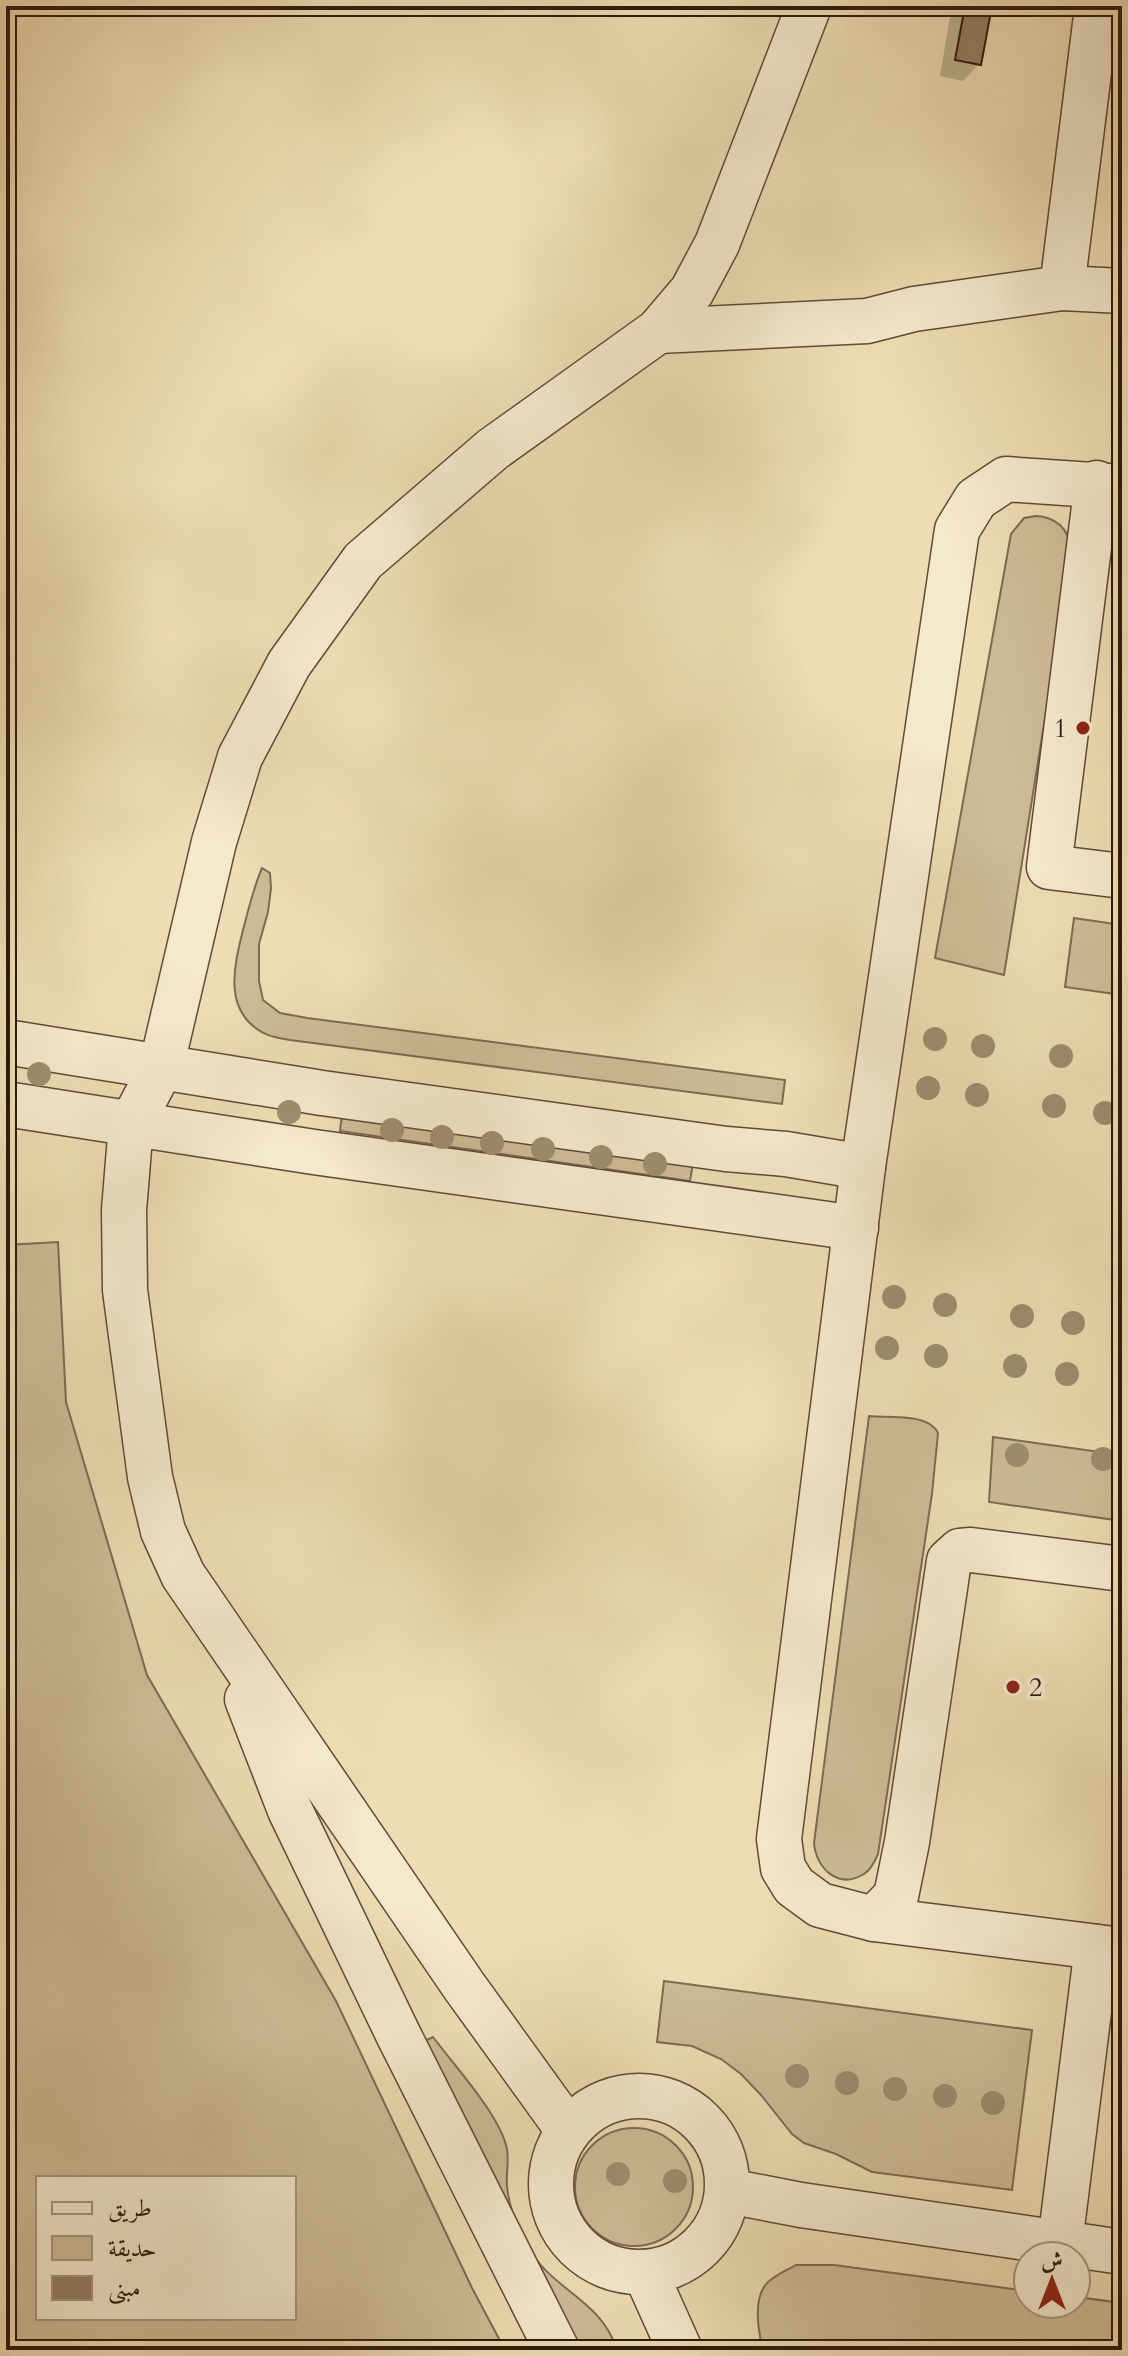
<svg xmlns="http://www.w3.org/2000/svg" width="1128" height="2356" font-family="Cardo,Amiri,serif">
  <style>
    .green { fill: #cebb96; stroke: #7f6a53; stroke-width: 2; fill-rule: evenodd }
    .shadow { fill: #0003 }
    .building { fill: #937e64; stroke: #301910; stroke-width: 2 }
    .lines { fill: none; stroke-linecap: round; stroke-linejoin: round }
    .minor-casing { stroke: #604a38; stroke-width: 47 }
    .minor { stroke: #f4e8cd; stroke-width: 44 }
    .tree { fill: #9f8c6f }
    .poi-dot { fill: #8f2418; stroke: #f4e8cd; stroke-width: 3 }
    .labels { text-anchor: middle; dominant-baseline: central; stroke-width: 8; stroke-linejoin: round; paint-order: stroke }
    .poi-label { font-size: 26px; fill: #301910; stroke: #f4e8cd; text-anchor: end }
  </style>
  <rect width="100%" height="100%" fill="#eedcb2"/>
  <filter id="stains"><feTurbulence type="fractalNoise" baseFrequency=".0025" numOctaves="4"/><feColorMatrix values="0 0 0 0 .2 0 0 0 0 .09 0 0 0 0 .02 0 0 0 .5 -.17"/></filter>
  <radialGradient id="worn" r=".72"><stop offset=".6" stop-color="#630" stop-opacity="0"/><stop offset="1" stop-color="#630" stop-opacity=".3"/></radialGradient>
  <g class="green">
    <path d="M1036,516C1057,517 1068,529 1072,549L1004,975L935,958L1011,534L1024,518Z"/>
    <path d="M262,868L270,873L271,888L268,912L259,944V981L263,1000L280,1013L307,1018L785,1080L782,1104L290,1040C280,1038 268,1037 260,1031C224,1009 234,967 242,934C248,911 253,889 262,868Z"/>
    <polygon points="1074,918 1122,925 1122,995 1065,987"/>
    <polygon points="342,1114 693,1163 690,1181 340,1131"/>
    <path d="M58,1242L66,1402L147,1675L336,2001L472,2288L505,2350H6V1245ZM38,2178H294V2318H38Z"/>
    <path d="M869,1416C889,1418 929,1413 938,1433L932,1494L878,1854C875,1861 871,1870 864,1874C838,1890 816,1868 814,1843Z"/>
    <polygon points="993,1437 1122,1455 1122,1521 989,1502"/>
    <polygon points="664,1981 1032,2030 1012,2190 872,2172 836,2154 804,2143 792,2134 761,2095 741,2074 721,2059 692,2046 657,2042"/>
    <path d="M433,2037C454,2065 500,2115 507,2149C509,2161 506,2174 507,2186C509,2209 520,2235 533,2255C557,2291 602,2302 617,2350H572L414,2046Z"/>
    <circle cx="634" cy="2187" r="59"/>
    <path d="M796,2265H834L1028,2291V2304H1076V2297L1122,2303V2350H763C758,2330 752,2298 768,2282C776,2275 787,2270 796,2265Z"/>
  </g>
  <polygon class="shadow" points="956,6 990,6 979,64 963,81 940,76 951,11"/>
  <polygon class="building" points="965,6 992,6 981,65 955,60"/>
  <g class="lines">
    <g class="minor-casing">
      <g id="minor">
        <polyline points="1062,288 1097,8"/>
        <polyline points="658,331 867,321 914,309 1062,288 1122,291"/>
        <polyline points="1097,483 1049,867 1122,876"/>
        <polyline points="1122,487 1006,479 976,499 957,530 863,1167 779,1839 783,1868 794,1886 820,1905 874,1919 1122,1950"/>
        <polyline points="6,1042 322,1093 726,1149 786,1154 863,1167"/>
        <polyline points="6,1104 314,1152 856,1228"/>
        <polyline points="247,1699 290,1810 398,2034 557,2350"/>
        <polyline points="874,1919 896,1896 907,1842 949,1561 960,1551 971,1550 1122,1569"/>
        <circle cx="639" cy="2184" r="88"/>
        <polyline points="568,2130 464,1986 183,1575 163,1531 150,1477 125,1290 124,1210 131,1125 161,1068 214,842 240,757 289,664 363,561 493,449 658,331 692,291 717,244 809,6"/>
        <polyline points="728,2191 801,2205 1122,2252"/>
        <polyline points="1060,2243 1097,1947"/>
        <polyline points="645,2272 680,2350"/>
      </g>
    </g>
    <use href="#minor" class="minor"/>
  </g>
  <g class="tree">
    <circle cx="935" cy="1039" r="12"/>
    <circle cx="983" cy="1046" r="12"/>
    <circle cx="1061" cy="1056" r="12"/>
    <circle cx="39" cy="1074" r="12"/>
    <circle cx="928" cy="1088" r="12"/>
    <circle cx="977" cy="1095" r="12"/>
    <circle cx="1054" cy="1106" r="12"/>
    <circle cx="289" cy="1112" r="12"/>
    <circle cx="1105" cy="1113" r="12"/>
    <circle cx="392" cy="1130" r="12"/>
    <circle cx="442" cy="1137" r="12"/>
    <circle cx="492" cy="1143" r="12"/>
    <circle cx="543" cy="1149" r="12"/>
    <circle cx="601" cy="1157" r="12"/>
    <circle cx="655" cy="1164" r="12"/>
    <circle cx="894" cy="1297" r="12"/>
    <circle cx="945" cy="1305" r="12"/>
    <circle cx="1022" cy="1316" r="12"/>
    <circle cx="1073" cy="1323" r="12"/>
    <circle cx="887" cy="1348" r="12"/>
    <circle cx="936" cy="1356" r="12"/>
    <circle cx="1015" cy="1366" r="12"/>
    <circle cx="1067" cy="1374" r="12"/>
    <circle cx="1017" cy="1455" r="12"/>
    <circle cx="1103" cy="1459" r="12"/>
    <circle cx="797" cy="2076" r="12"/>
    <circle cx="847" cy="2083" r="12"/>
    <circle cx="895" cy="2089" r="12"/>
    <circle cx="945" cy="2096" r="12"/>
    <circle cx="993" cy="2103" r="12"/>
    <circle cx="618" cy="2174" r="12"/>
    <circle cx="675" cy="2181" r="12"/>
  </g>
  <g class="poi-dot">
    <circle cx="1083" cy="728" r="8"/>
    <circle cx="1013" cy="1687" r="8"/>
  </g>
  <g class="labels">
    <g class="poi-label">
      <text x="1067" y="728">1</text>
      <text x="1029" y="1687" text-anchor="start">2</text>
    </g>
  </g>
  <rect width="1128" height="2356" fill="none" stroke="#eedcb2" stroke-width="32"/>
  <rect x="8" y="8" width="1112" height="2340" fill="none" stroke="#301910" stroke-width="4"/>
  <rect x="16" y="16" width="1096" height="2324" fill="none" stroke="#301910" stroke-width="2"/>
  <rect x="36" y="2176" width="260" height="144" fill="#f4e8cd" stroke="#a69581" stroke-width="2"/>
  <rect x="52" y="2202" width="40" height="12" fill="#f4e8cd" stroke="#a69581" stroke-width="2"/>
  <text x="108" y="2216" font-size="24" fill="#301910">طريق</text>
  <rect x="52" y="2236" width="40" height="24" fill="#cebb96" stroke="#a69581" stroke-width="2"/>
  <text x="108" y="2256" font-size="24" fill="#301910">حديقة</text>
  <rect x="52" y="2276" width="40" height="24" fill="#937e64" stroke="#a69581" stroke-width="2"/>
  <text x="108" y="2296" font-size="24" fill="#301910">مبنى</text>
  <g transform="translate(1052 2280)"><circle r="38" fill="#f4e8cd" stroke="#a69581" stroke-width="2"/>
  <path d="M0-6L14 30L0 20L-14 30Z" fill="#8f2418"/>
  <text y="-12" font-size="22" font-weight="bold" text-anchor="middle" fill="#301910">ش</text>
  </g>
  <rect width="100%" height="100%" filter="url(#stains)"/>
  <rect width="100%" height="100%" fill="url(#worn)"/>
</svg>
